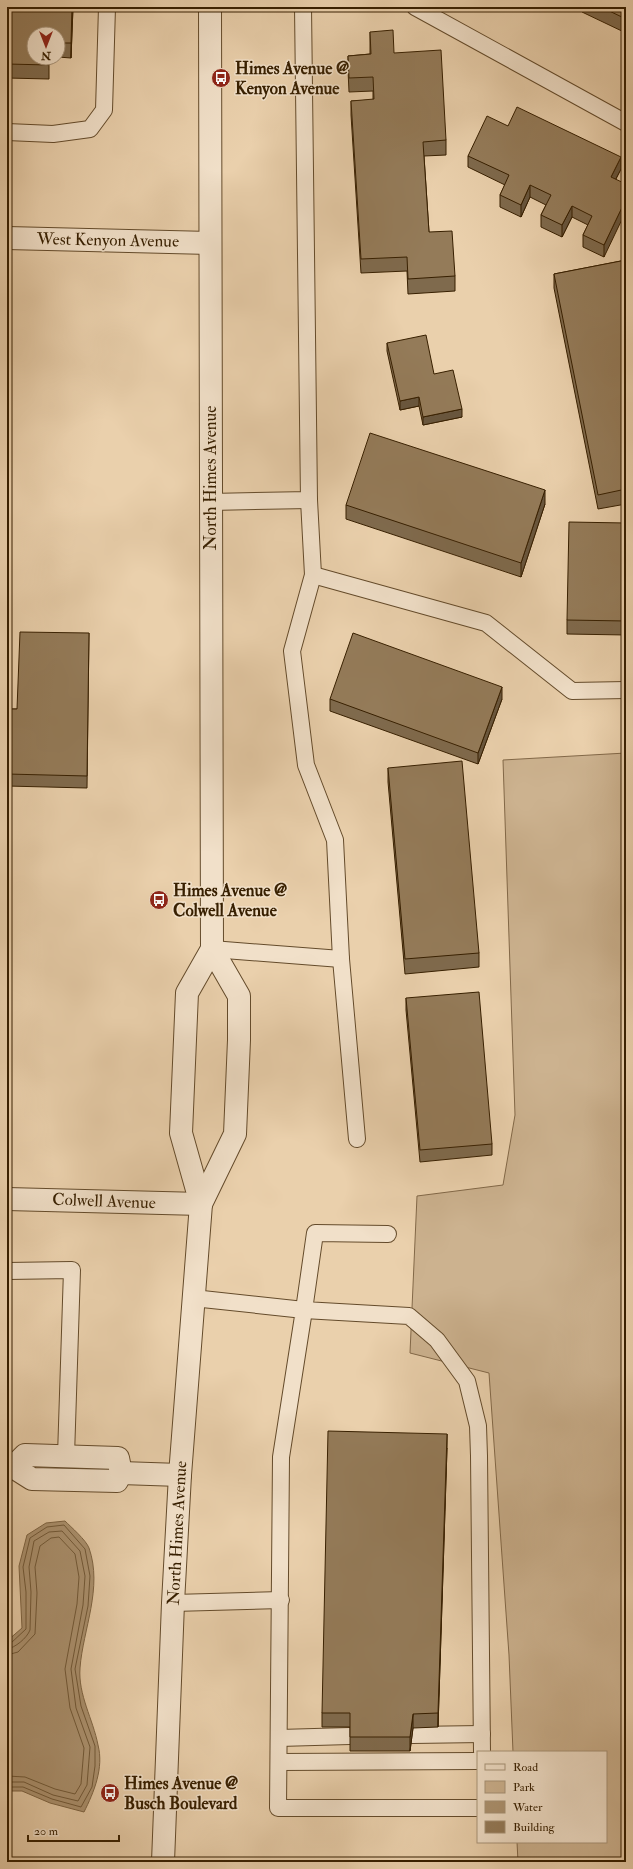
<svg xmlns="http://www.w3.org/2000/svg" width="633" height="1869" font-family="'IM FELL Double Pica',serif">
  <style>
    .green { fill: #ccb28f; stroke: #826848 }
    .water { fill: #ad9472; stroke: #7e6544 }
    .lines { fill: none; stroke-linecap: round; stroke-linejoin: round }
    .shore { stroke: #725a39; stroke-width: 1 }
    .service-casing { stroke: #644b2b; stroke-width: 18 }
    .minor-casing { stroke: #644b2b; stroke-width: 24 }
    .tertiary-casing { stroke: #644b2b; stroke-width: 24 }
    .service { stroke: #f1e0c9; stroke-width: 16 }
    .minor { stroke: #f1e0c9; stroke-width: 22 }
    .tertiary { stroke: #f1e0c9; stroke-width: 22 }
    .wall { fill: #7f6a4d; stroke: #371f00 }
    .shaded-wall { fill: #68563e; stroke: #371f00 }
    .building { fill: #947b59; stroke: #371f00 }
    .labels { text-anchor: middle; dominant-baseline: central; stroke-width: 3; stroke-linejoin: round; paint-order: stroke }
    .poi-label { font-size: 17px; font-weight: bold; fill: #371f00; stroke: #f1e0c9; text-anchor: start }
    .street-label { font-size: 17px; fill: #371f00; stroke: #f1e0c9 }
  </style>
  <rect width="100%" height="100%" fill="#ead0ac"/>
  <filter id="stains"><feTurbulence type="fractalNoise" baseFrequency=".005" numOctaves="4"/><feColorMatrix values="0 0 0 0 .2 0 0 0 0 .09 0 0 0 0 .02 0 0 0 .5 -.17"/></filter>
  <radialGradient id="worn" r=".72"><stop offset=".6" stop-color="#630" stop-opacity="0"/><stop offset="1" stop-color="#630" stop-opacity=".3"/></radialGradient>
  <polygon class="green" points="626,753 626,1862 518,1862 517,1842 606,1842 606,1752 513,1752 509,1655 489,1373 410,1353 417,1196 503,1185 515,1115 503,760"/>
  <path class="water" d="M65,1521C71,1527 86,1540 89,1548C103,1588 83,1629 80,1668C78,1695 93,1719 98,1745C104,1768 94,1792 84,1812L50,1803L22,1791H7V1641L22,1628L19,1566L27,1535L46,1523Z"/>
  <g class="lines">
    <g class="shore">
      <polyline points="7,1644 11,1643 26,1629 26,1592 23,1567 30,1538 47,1527 64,1525 85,1549 90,1576 88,1606 75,1669 81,1706 95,1746 95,1766 92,1787 81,1807 52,1799 23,1787 7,1787"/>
      <path d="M7,1649C15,1648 27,1638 30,1630L31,1592L29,1567L34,1541L49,1532L62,1531L80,1551L85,1576L83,1605L71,1669L76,1708L90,1747L87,1785L78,1801L53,1795L24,1782H7"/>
      <polyline points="7,1655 18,1652 35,1634 37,1593 35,1567 40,1546 51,1538 59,1537 75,1554 79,1577 77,1604 65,1669 70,1708 84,1748 81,1784 75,1794 55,1789 25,1777 7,1776"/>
    </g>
    <g class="service-casing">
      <g id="service">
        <polyline points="415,7 626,123"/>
        <polyline points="7,132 53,134 90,129 104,110 107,7"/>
        <polyline points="309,500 313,575 292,651 306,765 335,840 341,959 357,1139"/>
        <polyline points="210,502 309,500 303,7"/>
        <polyline points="313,575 486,623 572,691 626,690"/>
        <polyline points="212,949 341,959"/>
        <polyline points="388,1234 315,1233 304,1310 409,1316 437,1340 467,1381 478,1426 479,1456 482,1752"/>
        <polyline points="7,1271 72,1270 66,1456"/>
        <polyline points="193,1298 304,1310 281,1457 278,1808 478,1808"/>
        <polyline points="173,1603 281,1600"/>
        <polyline points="412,1735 482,1734"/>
        <polyline points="279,1738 350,1736"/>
        <polyline points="279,1762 478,1761"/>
      </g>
    </g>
    <g class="minor-casing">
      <g id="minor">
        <polyline points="7,238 210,243"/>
        <polyline points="7,1199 201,1204"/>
        <polyline points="7,1466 13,1467 32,1479 117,1481 121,1473"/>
        <polyline points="13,1467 25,1455 118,1458 121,1473"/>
        <polyline points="121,1473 180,1475"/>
      </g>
    </g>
    <g class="tertiary-casing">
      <g id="tertiary">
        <polyline points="201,1204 181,1133 187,993 212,949"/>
        <polyline points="163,1862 173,1603 180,1475 201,1204 235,1134 239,1040 239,996 212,949 210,7"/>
      </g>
    </g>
    <use href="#service" class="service"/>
    <use href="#minor" class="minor"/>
    <use href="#tertiary" class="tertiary"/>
  </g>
  <g class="wall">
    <polygon points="7,7 73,7 71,58 58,57 58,34 34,34 49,58 49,79 7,78"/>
    <polygon points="582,7 626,7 626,33 582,12"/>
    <polygon points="370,32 394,53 446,140 446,155 424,156 429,232 455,276 455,291 408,294 407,271 361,273 351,115 351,101 373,100 373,91 349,92 348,70 348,56 370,54"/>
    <polygon points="508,126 621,169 616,179 604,257 583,247 583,235 588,225 572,217 562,237 541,227 541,215 546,205 530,197 521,217 500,207 500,195 505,185 468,167 468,156"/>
    <polygon points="626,260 626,504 598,509 554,288 554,274"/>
    <polygon points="387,343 434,374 462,417 423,425 419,406 400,410 387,351"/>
    <polygon points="545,504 521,577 346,519 346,505"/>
    <polygon points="626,523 626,635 567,634 567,620"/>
    <polygon points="89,633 87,788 7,786 7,709 17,709"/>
    <polygon points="330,699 502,699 478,764 330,711"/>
    <polygon points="388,768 479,953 479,967 405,974 388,782"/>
    <polygon points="406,998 492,1144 492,1155 420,1162 406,1010"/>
    <polygon points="447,1448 438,1727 413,1728 410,1751 350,1751 350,1727 322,1727 322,1713"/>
  </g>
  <g class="shaded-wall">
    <polygon points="72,7 73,7 71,58 71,43"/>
    <polygon points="621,157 621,169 611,188 611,177"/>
    <polygon points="530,185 530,197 521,217 521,205"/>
    <polygon points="626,199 626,211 604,257 604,245"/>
    <polygon points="572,206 572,217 562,237 562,225"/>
    <polygon points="419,397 419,406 400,410 400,401"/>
    <polygon points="462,409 462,417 423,425 423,417"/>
    <polygon points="545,490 545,504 521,577 521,563"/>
    <polygon points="502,687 502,699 478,764 478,753"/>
    <polygon points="447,1434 447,1448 438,1727 438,1713"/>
    <polygon points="413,1714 413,1728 410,1751 410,1737"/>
  </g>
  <g class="building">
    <polygon points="7,7 72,7 71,43 58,43 58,34 34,34 34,58 49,58 49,65 7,64"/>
    <polygon points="601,7 626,7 626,19"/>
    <polygon points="393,30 394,53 441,50 446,140 423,142 429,232 452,231 455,276 408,279 407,257 361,259 351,101 374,99 373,77 349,78 348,56 371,54 370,32"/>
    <polygon points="517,107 621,157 611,177 626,184 626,199 604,245 583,235 592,216 572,206 562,225 541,215 551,195 530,185 521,205 500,195 509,175 468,156 487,116 508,126"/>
    <polygon points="626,260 626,489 598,495 554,274"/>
    <polygon points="426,335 434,374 453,370 462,409 423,417 419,397 400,401 387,343"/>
    <polygon points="370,433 545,490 521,563 346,505"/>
    <polygon points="569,522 626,523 626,621 567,620"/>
    <polygon points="20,632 89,633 87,776 7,774 7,709 17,709"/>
    <polygon points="353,633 502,687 478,753 330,699"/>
    <polygon points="462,761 479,953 405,959 388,768"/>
    <polygon points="479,992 492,1144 420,1150 406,998"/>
    <polygon points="328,1431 447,1434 438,1713 413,1714 410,1737 350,1737 350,1713 322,1713"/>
  </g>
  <defs>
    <g id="bus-disc" transform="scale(1)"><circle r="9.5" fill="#8f2418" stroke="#f1e0c9"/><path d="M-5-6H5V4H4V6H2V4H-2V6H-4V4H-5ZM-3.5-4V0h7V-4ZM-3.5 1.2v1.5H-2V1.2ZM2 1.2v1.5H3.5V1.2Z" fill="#fff"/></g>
  </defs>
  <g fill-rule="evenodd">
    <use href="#bus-disc" x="221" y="78"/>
    <use href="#bus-disc" x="159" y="900"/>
    <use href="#bus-disc" x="110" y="1793"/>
  </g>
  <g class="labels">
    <g class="poi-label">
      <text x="235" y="68">Himes Avenue @<tspan x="235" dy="20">Kenyon Avenue</tspan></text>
      <text x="173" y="890">Himes Avenue @<tspan x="173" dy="20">Colwell Avenue</tspan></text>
      <text x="124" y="1783">Himes Avenue @<tspan x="124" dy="20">Busch Boulevard</tspan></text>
    </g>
    <g class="street-label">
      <text transform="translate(108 240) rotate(1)">West Kenyon Avenue</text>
      <text transform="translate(210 478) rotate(-90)">North Himes Avenue</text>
      <text transform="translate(104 1201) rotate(2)">Colwell Avenue</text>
      <text transform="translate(177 1533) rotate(-87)">North Himes Avenue</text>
    </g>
  </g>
  <rect width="633" height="1869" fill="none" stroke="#ead0ac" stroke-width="24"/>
  <rect x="8" y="8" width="617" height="1853" fill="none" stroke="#371f00" stroke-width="2"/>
  <rect x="12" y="12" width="609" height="1845" fill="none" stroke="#371f00"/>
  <rect x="477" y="1751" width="130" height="92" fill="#f1e0c9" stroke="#a79379"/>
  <rect x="485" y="1764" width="20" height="6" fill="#f1e0c9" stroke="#a79379"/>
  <text x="513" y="1771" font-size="12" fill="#371f00">Road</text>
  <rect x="485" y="1781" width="20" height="12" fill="#ccb28f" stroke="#a79379"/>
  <text x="513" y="1791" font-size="12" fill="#371f00">Park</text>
  <rect x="485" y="1801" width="20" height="12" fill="#ad9472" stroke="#a79379"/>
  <text x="513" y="1811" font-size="12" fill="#371f00">Water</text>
  <rect x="485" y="1821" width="20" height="12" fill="#947b59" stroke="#a79379"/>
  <text x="513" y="1831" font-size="12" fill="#371f00">Building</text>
  <g transform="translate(46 46) rotate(180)"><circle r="19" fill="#f1e0c9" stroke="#a79379"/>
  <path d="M0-3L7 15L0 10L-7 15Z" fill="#8f2418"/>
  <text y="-6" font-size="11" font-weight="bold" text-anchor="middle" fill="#371f00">N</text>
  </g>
  <path d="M28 1835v6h91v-6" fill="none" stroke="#371f00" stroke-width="2"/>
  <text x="34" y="1835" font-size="12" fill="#371f00" stroke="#f1e0c9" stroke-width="3" paint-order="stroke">20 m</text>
  <rect width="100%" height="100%" filter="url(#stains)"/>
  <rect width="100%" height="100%" fill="url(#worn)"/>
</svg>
